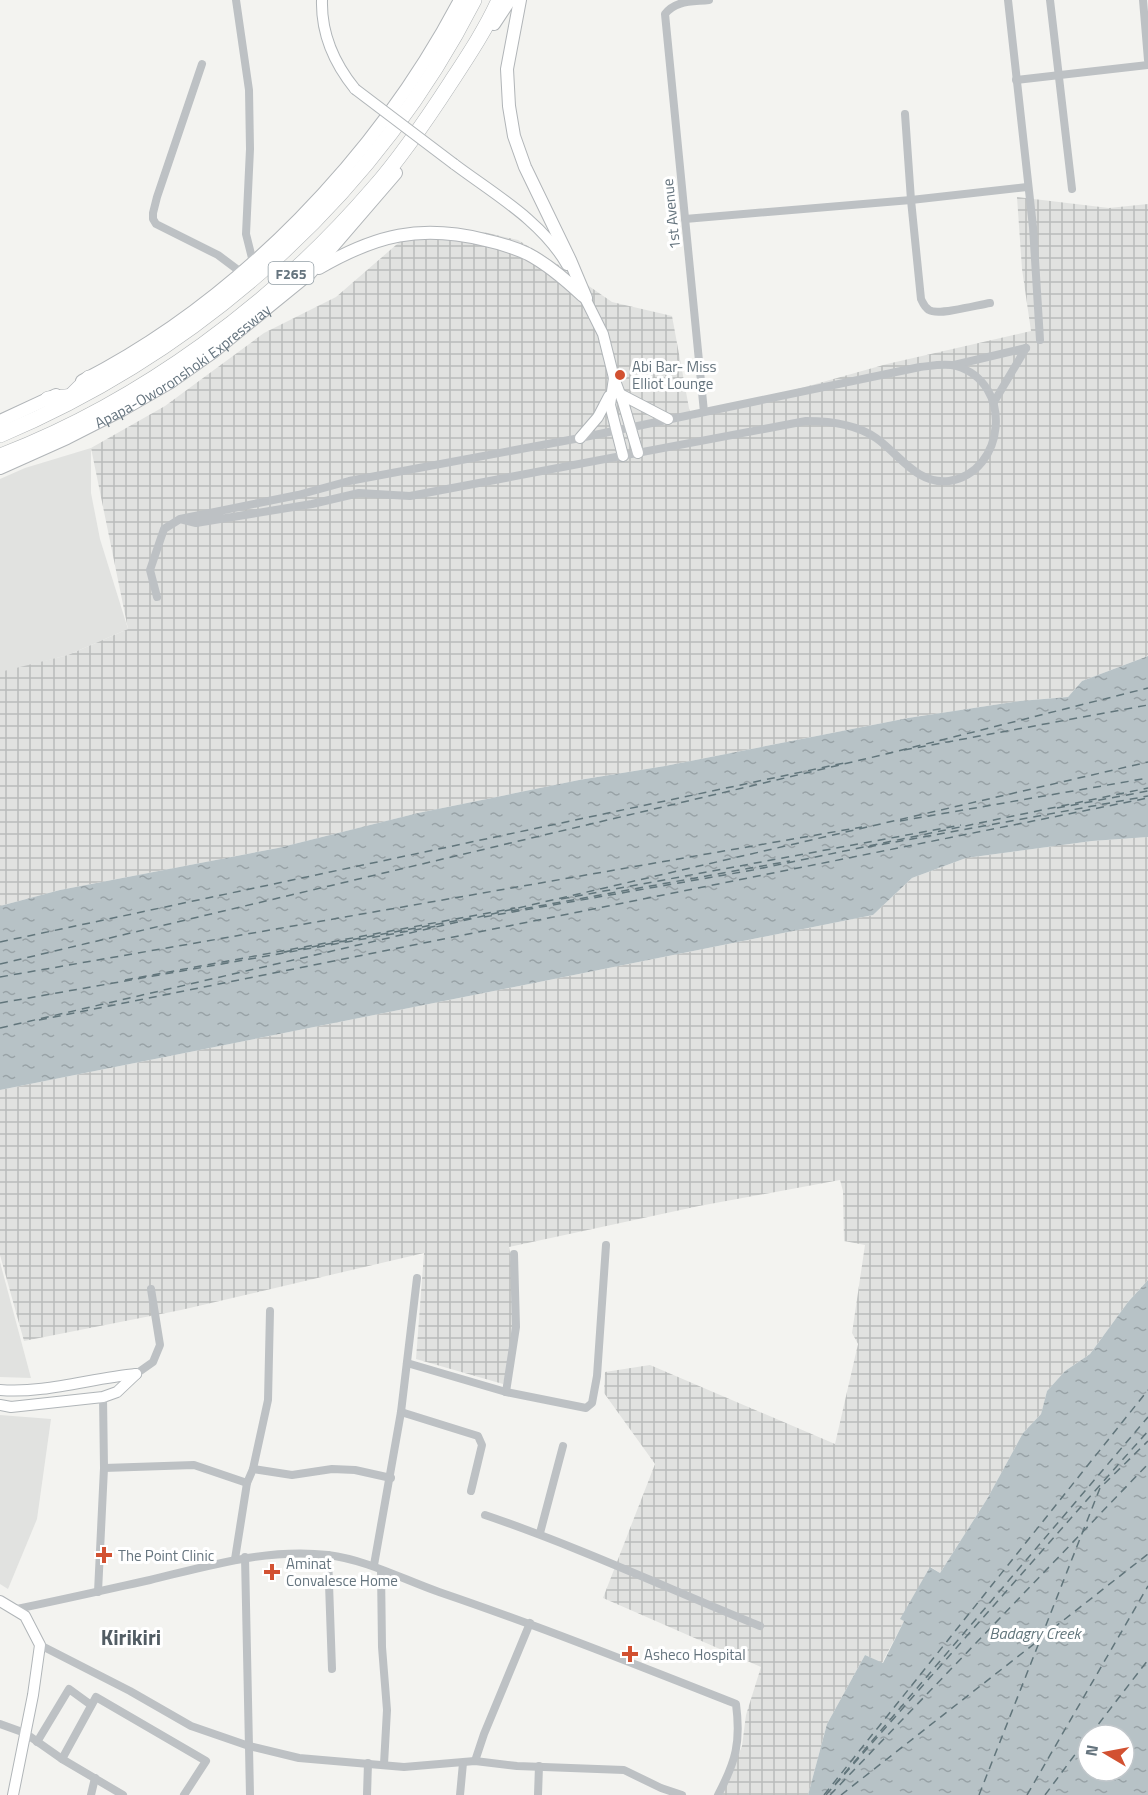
<svg xmlns="http://www.w3.org/2000/svg" width="1148" height="1795" font-family="'Titillium Web',sans-serif">
  <style>
    .built { fill: #e1e2e0 }
    .industrial { fill: url(#industrial-grid) }
    .water { fill: url(#water-ripples); fill-rule: evenodd }
    .lines { fill: none; stroke-linecap: round; stroke-linejoin: round }
    .ferry { stroke: #61757b; stroke-width: 1.5; stroke-dasharray: 8 6; stroke-linecap: butt }
    .secondary-casing { stroke: #b0b5b8; stroke-width: 12 }
    .primary-casing { stroke: #b1b5b8; stroke-width: 14 }
    .highway-casing { stroke: #b0b4b6; stroke-width: 16 }
    .street { stroke: #bdc1c4; stroke-width: 8 }
    .secondary { stroke: #fff; stroke-width: 10 }
    .primary { stroke: #fff; stroke-width: 12 }
    .highway { stroke: #fff; stroke-width: 15 }
    .secondary-bridge-casing { stroke: #b0b5b8; stroke-width: 12; stroke-linecap: butt }
    .secondary-bridge { stroke: #fff; stroke-width: 10 }
    .poi-dot { fill: #d25131; stroke: #fff; stroke-width: 2 }
    .labels { text-anchor: middle; dominant-baseline: central; stroke-width: 6; stroke-linejoin: round; paint-order: stroke }
    .shield { fill: #fff; stroke: #939ea5; stroke-width: 1.5 }
    .shield-label { font-size: 14px; font-weight: bold; fill: #65747e }
    .street-label { font-size: 15px; fill: #65747e; stroke: #fff }
    .poi-label { font-size: 15px; fill: #65747e; stroke: #fff; text-anchor: start }
    .water-label { font-size: 16px; font-style: italic; fill: #61757b; stroke: #fff }
    .district-label { font-size: 21px; font-weight: bold; fill: #525d64; stroke: #fff }
  </style>
  <defs>
    <pattern id="industrial-grid" width="8" height="8" patternUnits="userSpaceOnUse" patternTransform="scale(1.5)"><rect width="8" height="8" fill="#e1e2e0"/><path d="M0 4h8M4 0v8" fill="none" stroke="#babcbb"/></pattern>
    <pattern id="water-ripples" width="26" height="14" patternUnits="userSpaceOnUse" patternTransform="scale(1.5)"><rect width="26" height="14" fill="#b7c2c6"/><path d="M2 4q2-2 4 0t4 0M15 11q2-2 4 0t4 0" fill="none" stroke="#98a2a6"/></pattern>
  </defs>
  <rect width="100%" height="100%" fill="#f3f3f0"/>
  <g class="built">
    <polygon points="91,448 91,493 100,539 128,629 68,655 0,673 0,479 25,468"/>
    <polygon points="0,1262 31,1378 0,1377"/>
    <polygon points="0,1415 51,1419 37,1519 8,1589 0,1584"/>
  </g>
  <g class="industrial">
    <polygon points="1017,197 1109,208 1148,204 1148,656 1082,681 1068,697 1020,701 908,718 665,766 579,780 418,813 278,848 60,890 0,906 0,672 68,655 128,629 91,448 165,406 264,333 336,297 411,232 483,232 518,240 557,264 612,302 672,316 691,419 887,364 1031,331 1022,269"/>
    <polygon points="1148,837 1148,1280 1128,1302 1090,1354 1065,1371 1047,1391 1041,1414 1023,1433 987,1499 940,1573 931,1567 901,1619 904,1621 882,1663 865,1655 827,1724 808,1795 722,1795 742,1746 746,1715 761,1667 603,1598 655,1464 604,1393 605,1372 650,1365 835,1444 858,1344 852,1333 865,1245 844,1241 843,1191 840,1180 699,1206 509,1247 519,1322 503,1384 416,1359 424,1253 181,1310 24,1341 0,1255 0,1090 873,915 912,878 966,858 1092,841"/>
  </g>
  <g class="water">
    <polygon points="1148,656 1148,837 1092,841 966,858 912,878 873,915 0,1090 0,906 60,890 278,848 418,813 579,780 665,766 908,718 1020,701 1068,697 1082,681"/>
    <path d="M1148,1280V1795H808L827,1724L865,1655L883,1663L904,1621L900,1619L930,1567L940,1573L987,1499L1023,1433L1041,1414L1047,1391L1065,1371L1090,1354L1128,1302ZM1088,1735H1124V1771H1088Z"/>
  </g>
  <g class="lines">
    <g class="ferry">
      <polyline points="904,750 1148,705"/>
      <polyline points="1057,808 1148,791"/>
      <polyline points="900,821 1148,778"/>
      <polyline points="868,847 1148,796"/>
      <polyline points="561,899 961,825"/>
      <polyline points="511,911 790,861"/>
      <polyline points="484,917 753,870 1148,788"/>
      <polyline points="0,942 844,763"/>
      <polyline points="284,952 471,918"/>
      <polyline points="0,964 886,754 1148,688"/>
      <polyline points="0,977 862,827"/>
      <polyline points="125,980 515,908"/>
      <polyline points="0,1003 443,925"/>
      <polyline points="39,1020 1148,798"/>
      <polyline points="0,1028 1148,762"/>
      <polyline points="1042,1637 1148,1554"/>
      <polyline points="1090,1735 1148,1660"/>
      <polyline points="835,1785 1148,1431"/>
      <polyline points="824,1795 1148,1390"/>
      <polyline points="826,1795 1148,1417"/>
      <polyline points="830,1795 1148,1464"/>
      <polyline points="841,1795 1039,1640"/>
      <polyline points="979,1795 1100,1488 1148,1441"/>
      <polyline points="1027,1795 1148,1586"/>
      <polyline points="1045,1795 1088,1737"/>
    </g>
    <g class="secondary-casing">
      <g id="secondary">
        <path d="M322,0C321,35 334,63 355,89"/>
        <path d="M454,164C494,194 542,221 567,265"/>
        <polyline points="582,292 603,334 614,378 623,402 638,453"/>
        <polyline points="614,378 610,405 623,456"/>
        <polyline points="620,394 668,419"/>
        <polyline points="580,438 598,417 609,396"/>
        <path d="M0,1390C43,1394 92,1378 136,1374"/>
        <polyline points="0,1405 11,1407 103,1397 117,1392 136,1374"/>
        <polyline points="0,1601 25,1616 40,1645 33,1695 13,1795"/>
      </g>
    </g>
    <g class="primary-casing">
      <g id="primary">
        <polyline points="520,0 507,69 509,106 514,136 525,167 570,260 586,298"/>
        <polyline points="494,24 510,0"/>
        <path d="M319,268C376,235 420,224 485,240C499,243 515,248 528,254C549,265 566,280 583,296"/>
        <path d="M82,381C240,300 378,156 460,0"/>
        <polyline points="0,421 56,395"/>
        <path id="s1" d="M0,468L67,438L122,410L169,383L213,352L310,273L396,173"/>
      </g>
    </g>
    <g class="highway-casing">
      <g id="highway">
        <polyline points="70,397 89,378"/>
        <polyline points="48,399 74,396"/>
        <path d="M0,435C201,350 374,196 474,0"/>
        <path d="M0,456C141,402 275,303 373,189C402,156 427,119 451,82C468,56 486,29 499,0"/>
      </g>
    </g>
    <g class="street">
      <polyline points="236,0 249,90 250,149 246,234 253,262"/>
      <polyline points="1008,0 1033,227 1040,340"/>
      <polyline points="1050,0 1072,189"/>
      <polyline points="1143,0 1148,60"/>
      <polyline points="202,64 157,197 153,213 153,219 156,224 218,255 242,273"/>
      <polyline points="1016,80 1148,65"/>
      <path d="M905,114L911,200L921,299C923,303 924,307 929,310C938,316 977,305 990,303"/>
      <polyline points="685,219 911,200 1027,187"/>
      <polyline points="954,365 1026,348"/>
      <polyline points="994,402 1026,348"/>
      <path d="M704,412L665,14C676,0 692,2 709,0"/>
      <path d="M157,597L150,570L164,529L180,519L298,495L349,481L580,438L920,367C931,366 945,363 956,366C1015,383 1005,473 949,481C917,485 899,454 876,438C856,424 829,421 806,421L410,496L359,493L312,504L196,523L180,519"/>
      <polyline points="407,1363 506,1392 586,1408 592,1403 597,1376 606,1245"/>
      <polyline points="136,1374 153,1362 160,1345 151,1289"/>
      <polyline points="506,1392 516,1327 514,1254"/>
      <polyline points="401,1412 478,1436 482,1445 471,1491"/>
      <polyline points="104,1468 194,1465 247,1483"/>
      <polyline points="253,1469 268,1400 270,1311"/>
      <path d="M485,1515C579,1547 669,1589 760,1626"/>
      <polyline points="540,1533 563,1446"/>
      <polyline points="328,1555 332,1669"/>
      <polyline points="245,1557 250,1795"/>
      <polyline points="235,1559 247,1483 253,1469 292,1475 332,1469 355,1470 391,1478"/>
      <polyline points="374,1565 401,1412 417,1278"/>
      <polyline points="381,1570 382,1647 387,1710 384,1764"/>
      <polyline points="98,1592 104,1468 103,1397"/>
      <path d="M17,1609C61,1600 105,1590 150,1580C208,1566 267,1548 328,1555C367,1560 402,1579 439,1592C539,1626 637,1665 736,1704C741,1742 736,1761 718,1795"/>
      <polyline points="40,1645 130,1691 191,1726 249,1746 299,1758 404,1767 475,1761 517,1766 624,1770 661,1788 682,1795"/>
      <polyline points="0,1724 25,1733 62,1759 123,1795"/>
      <polyline points="37,1742 69,1689 91,1705"/>
      <polyline points="62,1759 96,1697 206,1761 184,1795"/>
      <polyline points="475,1761 484,1734 530,1623"/>
      <polyline points="91,1795 95,1778"/>
      <polyline points="367,1795 368,1763"/>
      <polyline points="460,1795 463,1763"/>
      <polyline points="538,1795 539,1766"/>
    </g>
    <use href="#secondary" class="secondary"/>
    <use href="#primary" class="primary"/>
    <use href="#highway" class="highway"/>
    <g class="secondary-bridge-casing">
      <polyline id="secondary-bridge" points="355,89 454,164"/>
    </g>
    <use href="#secondary-bridge" class="secondary-bridge"/>
  </g>
  <g class="poi-dot">
    <circle cx="620" cy="375" r="6"/>
    <path d="M101 1546h6v6h6v6h-6v6h-6v-6h-6v-6h6z"/>
    <path d="M269 1563h6v6h6v6h-6v6h-6v-6h-6v-6h6z"/>
    <path d="M627 1645h6v6h6v6h-6v6h-6v-6h-6v-6h6z"/>
  </g>
  <g class="labels">
    <rect class="shield" x="268.5" y="262" width="45" height="22" rx="4.5"/>
    <g class="shield-label">
      <text x="291" y="273">F265</text>
    </g>
    <g class="street-label">
      <text transform="translate(671 214) rotate(-96)">1st Avenue</text>
      <text stroke="none"><textPath href="#s1" startOffset="210">Apapa-Oworonshoki Expressway</textPath></text>
    </g>
    <g class="poi-label">
      <text x="632" y="366">Abi Bar- Miss<tspan x="632" dy="17">Elliot Lounge</tspan></text>
      <text x="118" y="1555">The Point Clinic</text>
      <text x="286" y="1563">Aminat<tspan x="286" dy="17">Convalesce Home</tspan></text>
      <text x="644" y="1654">Asheco Hospital</text>
    </g>
    <g class="water-label">
      <text x="1035" y="1633">Badagry Creek</text>
    </g>
    <g class="district-label">
      <text x="131" y="1637">Kirikiri</text>
    </g>
  </g>
  <g transform="translate(1106 1753) rotate(280)"><circle r="28" fill="#ffffff" stroke="#c1c7cb" stroke-width="1.5"/>
  <path d="M0-4.5L10 22L0 15L-10 22Z" fill="#d25131"/>
  <text y="-9" font-size="16" font-weight="bold" text-anchor="middle" fill="#65747e">N</text>
  </g>
</svg>
